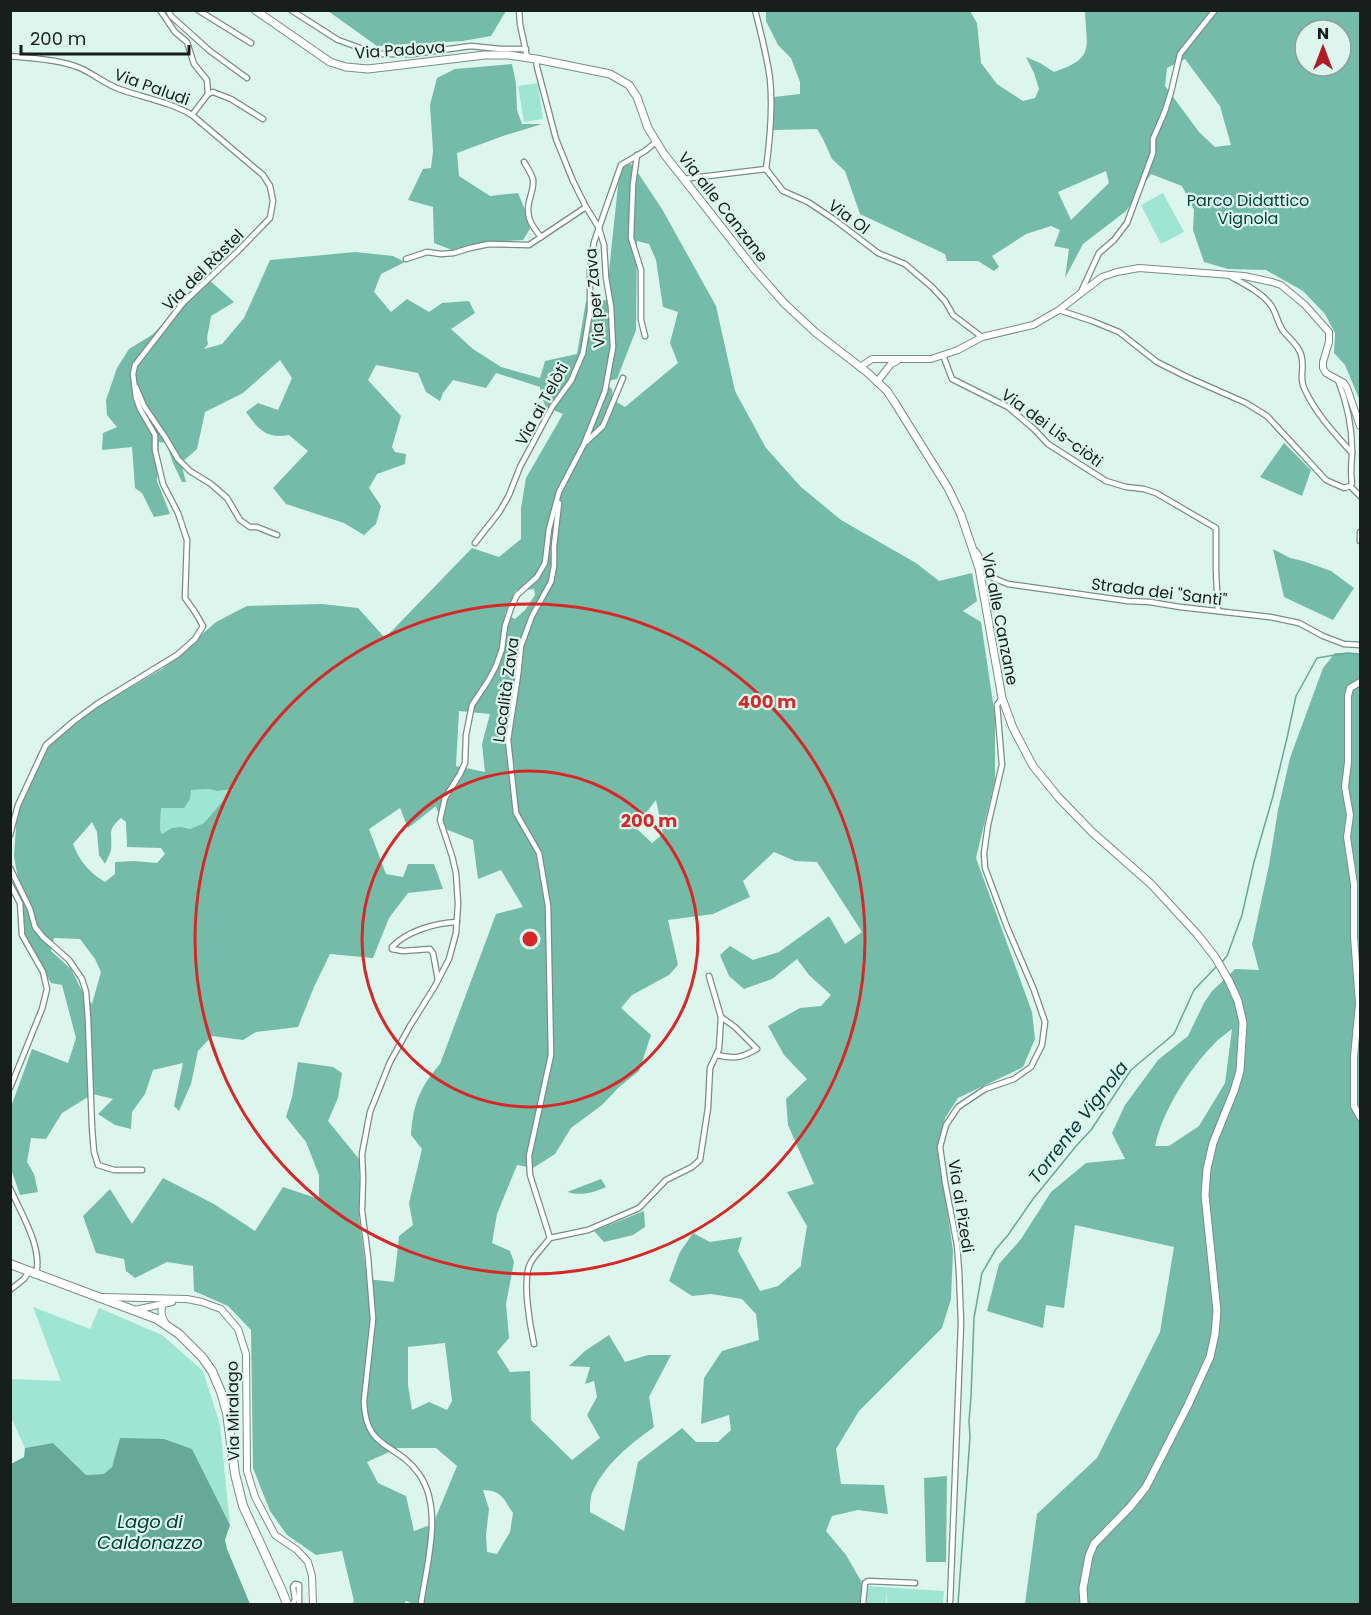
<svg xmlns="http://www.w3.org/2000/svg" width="1371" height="1615" font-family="Poppins,sans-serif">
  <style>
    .green { fill: #9ee6d1 }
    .forest { fill: #75bca8; fill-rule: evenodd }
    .water { fill: #64aa96 }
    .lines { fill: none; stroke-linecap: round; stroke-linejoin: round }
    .stream { stroke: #64aa96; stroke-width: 1.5 }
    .minor-casing { stroke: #778e87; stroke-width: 7 }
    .tertiary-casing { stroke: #778e87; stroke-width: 8 }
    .secondary-casing { stroke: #778e87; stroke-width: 9 }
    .primary-casing { stroke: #778e87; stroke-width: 10 }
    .minor { stroke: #fff; stroke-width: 4.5 }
    .tertiary { stroke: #fff; stroke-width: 6 }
    .secondary { stroke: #fff; stroke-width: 7 }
    .primary { stroke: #fff; stroke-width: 8 }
    .ring { fill: none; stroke: #d62828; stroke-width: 3 }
    .labels { text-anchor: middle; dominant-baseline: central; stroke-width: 4.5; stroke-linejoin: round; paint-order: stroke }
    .street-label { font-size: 16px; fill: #161f1c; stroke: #dcf5ed }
    .park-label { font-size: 16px; fill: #054538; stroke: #dcf5ed }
    .water-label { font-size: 18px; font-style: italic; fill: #004235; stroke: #dcf5ed }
    .centre { fill: #d62828; stroke: #dcf5ed; stroke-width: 3 }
    .ring-label { font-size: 18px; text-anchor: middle; font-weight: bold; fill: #d62828; stroke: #dcf5ed; stroke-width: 4.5; stroke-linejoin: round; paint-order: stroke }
  </style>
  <rect width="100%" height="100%" fill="#dcf5ed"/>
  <g class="green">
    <polygon points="538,83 543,119 524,122 518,86"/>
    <polygon points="1163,193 1184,232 1161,244 1141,205"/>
    <polygon points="209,789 217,791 233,789 204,823 190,829 182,827 162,834 160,829 161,808 190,790"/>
    <polygon points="33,1307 90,1329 99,1308 162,1335 203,1371 220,1425 230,1525 192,1449 120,1438 112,1467 105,1474 86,1475 53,1443 25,1448 11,1418 11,1379 61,1381"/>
    <polygon points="866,1586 944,1591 943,1604 887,1604 887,1590 886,1604 865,1604"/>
  </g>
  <g class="forest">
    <polygon points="328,11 506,11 491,36 463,41 377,46"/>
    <path d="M766,11H970L977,23L981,63L997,84L1023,101L1035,98L1039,89L1034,73L1026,57L1040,63L1054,72C1096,58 1086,48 1085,11H1360V401L1345,365L1334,353L1335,333L1325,314L1303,291L1266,270L1228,269L1204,262L1193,230L1194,210L1182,186L1151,174L1126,211L1083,244L1065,278L1069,249L1054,246L1060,230L1051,226L1026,234L992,256L999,267L994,271L978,261H947L945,254L860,214L845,171L832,159L823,139L817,129L773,130L774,97L800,94V82L791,58L778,45L766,21ZM1305,30H1341V66H1305ZM1185,59L1220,106L1231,145L1215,147L1199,132L1165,86L1167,68ZM1106,171L1109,183L1071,220L1058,192Z"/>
    <polygon points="512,64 516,84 517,110 522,124 542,124 503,136 457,153 459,176 490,196 518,193 526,212 530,229 523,240 490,242 452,250 434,243 433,207 408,200 423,169 431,168 433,151 430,105 437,78 455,69"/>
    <path d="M632,164L662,209L716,306L735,391L766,448L801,487L841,520L916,563L939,581L972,573L977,601L963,611L981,622L995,716V780L976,858L1032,1012L1035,1039L1023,1067L958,1098L945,1118L940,1159L953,1251L951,1299L942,1328L859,1411L836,1449L841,1484L884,1485L888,1514L858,1510L832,1516L826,1531L846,1555L864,1586L860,1604H413L406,1601L404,1604H352L354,1601L342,1551L316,1555L287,1535L270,1511L253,1468L251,1330L228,1306L194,1291L193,1266L167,1262L135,1278L126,1271L124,1259L96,1253L83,1216L110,1189L132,1224L163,1178L214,1204L255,1231L283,1187L319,1199V1175L306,1142L286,1117L292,1097L298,1062L333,1067L342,1073L338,1098L328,1121L359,1159L360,1187L359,1216L367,1279L394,1282L399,1236L413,1225L409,1203L422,1149L411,1135C413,1104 420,1087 440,1064L496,914L523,907L501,870L478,879L473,840L443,828L436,806L408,828L400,808L369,829L386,874L403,877L408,864H434L443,889L408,893L389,918L373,958L330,954L314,987L298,1027L256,1032L243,1040L212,1036L198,1051L191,1084L179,1111L174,1106L183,1063L153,1070L145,1094L132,1112L131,1129L115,1125L98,1114L113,1099L93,1094L62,1113L46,1139L31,1138L27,1162L34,1174L38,1192L20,1195L11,1169V1107L32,1049L68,1063L76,1038L62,985L51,983L23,932V908L14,856L17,812L46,747L96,708L162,669L183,653L200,636L216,622L247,606L322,604L358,608L385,638L472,548L499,557L521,539V508L526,478L563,414L546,407L541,396L540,387L496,373L486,388L453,380L443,393L440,401L426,392L418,373L376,365L368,380L401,416L392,447L395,452L406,454L405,464L377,474L369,488L381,506L376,524L364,535L344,523L286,504L273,488L308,451L289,435C266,439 258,429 246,412L258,403L278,410L292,378L280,360L243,393L205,412L197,449L181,463L186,482H182L173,463L166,443L159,442L157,481L170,514L154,517L142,493L135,488L132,447L102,450L103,433L117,427L107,415L106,400L117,368L129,349L152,335L208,279L234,302L211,316L207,338L208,344L204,349L222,344L244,318L270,260L355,252L393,256L405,262L381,274L374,292L391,312L407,299L429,312L442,303L469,301L475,313L451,329L473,349L501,367L540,378L545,361L577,354L586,301L611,300L608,281L620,166ZM637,241L649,244L656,260L663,307L678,312L670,343L678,363L625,407L613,400L612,389L603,382L617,379L636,330ZM534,589L535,595L525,610L515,619L505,614L515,591ZM459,711L490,714L482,744L485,772L456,766ZM209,789L217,791L233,789L204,823L190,829L182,827L172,828L162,834L160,829L161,808H184L190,799L191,790ZM656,800L663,834L652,843L635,827ZM121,818L126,822L127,847L161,848L165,854L157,863L134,861L115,862V874L105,882C89,872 80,862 73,844L92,822L97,832L99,855L105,864C107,859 110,854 111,850C113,833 106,831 121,818ZM774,852L795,861L817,862L862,932L845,944L829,916L779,952L753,960L730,946L720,955L729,976L744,989L772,979L797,959L809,975L831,995L821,1006L800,1008L768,1026L784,1055L807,1079L786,1099L788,1125L814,1184L787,1192L807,1226L801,1263V1266L778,1286L760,1291L738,1251L742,1237L710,1242L693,1233L680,1252L669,1281L692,1296L711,1294L742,1299L756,1314L759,1340L722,1351L704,1378L701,1424L729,1415L731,1430L718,1442H696L682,1428L638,1462L624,1531L590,1512C590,1506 590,1499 592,1493C605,1464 629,1445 654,1427L649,1397L671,1355H648L625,1362L609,1335L585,1351L569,1366L590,1367L585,1384L594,1381L597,1397L587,1415L600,1438L572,1460L531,1420L530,1371L510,1372L497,1352L509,1338L506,1304L514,1262L510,1251L492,1243L497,1214L517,1165L533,1168L555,1154L571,1128L602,1105L619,1087L639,1071L651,1035L621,1008L632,995L669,975L678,965L668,920L713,914L750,897L743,881ZM54,938L80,939L95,959L101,972L92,1004L81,989L71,969L51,951ZM445,1343L452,1401L447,1410L429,1402L412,1410L408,1385V1347ZM398,1448H436L457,1466L433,1524L414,1531L406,1496L378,1483L367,1462ZM483,1490C502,1491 503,1498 513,1513L510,1532L497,1554L487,1552L486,1535L489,1509Z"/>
    <polygon points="1284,443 1311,470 1302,496 1260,477"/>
    <polygon points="1273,549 1290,558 1303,561 1331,571 1354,588 1333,620 1284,597"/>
    <path d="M1335,653L1360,654V1604H1085C1085,1584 1088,1564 1095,1545L1147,1488L1217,1334L1207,1195L1208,1169L1215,1143L1235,1091L1245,1023L1228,976L1235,969L1259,970L1252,944L1269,865L1278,810L1290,758L1323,668Z"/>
    <path d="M1226,978L1236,1001L1241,1023L1238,1070L1205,1169L1215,1311L1208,1357L1144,1486L1129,1506L1092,1544L1082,1604H1025L1037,1514L1097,1458L1160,1332L1174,1247L1075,1225L1064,1308L1046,1305L1043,1328L987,1311L999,1264L1021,1239L1051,1192L1086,1163L1125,1159L1112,1133L1125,1105L1158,1060L1188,1036L1204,1003L1212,991ZM1232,1029L1225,1083L1199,1126L1169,1146H1155C1162,1112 1189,1069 1214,1044C1219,1038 1226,1034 1232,1029Z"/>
    <path d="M601,1179L606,1187C592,1193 582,1196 567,1192Z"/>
    <polygon points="644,1211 645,1227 633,1235 604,1242 594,1231"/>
    <polygon points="947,1476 946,1562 926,1562 924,1478"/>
  </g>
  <polygon class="water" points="120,1438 164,1439 192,1449 230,1525 225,1540 227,1549 250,1604 11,1604 11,1464 24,1457 25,1448 53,1443 86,1475 104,1474 112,1467"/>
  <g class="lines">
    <g class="stream">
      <polyline points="1222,962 1227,956 1242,915 1254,862 1273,796 1287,738 1296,696 1317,658 1347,653 1360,654"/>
      <polyline points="958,1604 970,1437 969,1421 971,1397 974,1318 982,1273 996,1249 1008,1235 1033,1199 1077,1145 1091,1130 1131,1070 1174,1034 1194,990 1216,967"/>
    </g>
    <g class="minor-casing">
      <g id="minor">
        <polyline points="160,10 175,32 187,42 194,64 207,80 208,94"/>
        <polyline points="168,10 171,16 210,51 247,78"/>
        <polyline points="198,10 251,43"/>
        <polyline points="291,10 338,40 377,54 413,54 471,46 500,49 526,49"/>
        <polyline points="519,10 520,24 527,57"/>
        <path d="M755,10C761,33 767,56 770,79C773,109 770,140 766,169"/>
        <path d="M10,56C34,59 58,59 80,68C94,74 106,85 122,90C145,98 170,102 192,115L263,175L270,186L273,201L270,218L237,252L183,303L142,356L135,365L133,374L136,398L140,409L155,435V450L163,484L178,513L187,540L185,598L195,612L203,626L195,639L177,655L97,704L74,721L46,745L18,805L10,835"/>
        <polyline points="192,115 208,94 213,92 231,99 263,119"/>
        <polyline points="637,155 633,184 631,238 641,270 641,320 645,336"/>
        <path d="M524,162C527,167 531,173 533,179C534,186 532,191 530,198C525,215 530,224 541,237"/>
        <polyline points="683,179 766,169 783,191 808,202 835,220 878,253 905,264 932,287 945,301 953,315 982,337"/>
        <polyline points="406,259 427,252 441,254 454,253 470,248 489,244 529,245 586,207"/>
        <path d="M1228,275C1242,283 1260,291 1270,304C1277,312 1277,324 1284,332C1291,340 1301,348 1302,359C1304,370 1299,379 1305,390C1316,414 1335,434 1352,453"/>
        <polyline points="1081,292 1099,253 1114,240 1127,223 1153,153 1153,139 1165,111 1171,92 1180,54 1215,10"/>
        <polyline points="1059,310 1092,321 1119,332 1157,362 1187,377 1246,403 1267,416 1326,480 1344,488 1350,486 1360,496"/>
        <polyline points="943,355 952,379 1008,407 1034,429 1048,444 1106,481 1126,487 1144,489 1156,493 1216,528 1216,571 1218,611"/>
        <path d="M1338,380C1347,403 1352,426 1352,450C1352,462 1350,471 1352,483L1350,486"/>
        <polyline points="136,387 144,406 165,437 178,459 190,471 211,484 227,498 240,520 250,527 257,527 277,535"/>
        <polyline points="586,442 603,426 623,378"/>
        <polyline points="559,503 554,546 554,566 551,582 532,616 521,646 518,675 508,740 516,813 539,853 548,906 551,1055 529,1156 530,1175 550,1238 588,1230 639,1208 666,1180 692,1167 700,1160 708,1108 710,1068 719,1049 721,1017"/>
        <polyline points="1360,541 1360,532"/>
        <polyline points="475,543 500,511 509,495 520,467 552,407 571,381 583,353 590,311 590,270 594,242 621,165 645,151 656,142"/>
        <polyline points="976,551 993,578 1008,584 1128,601 1150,602 1180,607 1270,617 1299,623 1323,636 1344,644 1360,645"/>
        <polyline points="10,868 30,909 35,927 43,937 69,960 82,979 86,992 88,1019 92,1128 94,1152 98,1165 114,1170 142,1170"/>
        <polyline points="10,884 20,903 22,935 43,972 47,989 42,1009 10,1088"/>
        <path d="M709,976L721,1017L735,1027L757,1049C741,1058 735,1059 717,1055"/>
        <path d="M438,980L433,953L430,949L403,951L392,949V947C407,931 435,923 457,922"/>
        <path d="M10,1188C20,1212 43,1247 36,1274"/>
        <polyline points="10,1290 24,1279 29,1271"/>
        <path d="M534,1344C530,1326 522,1281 530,1264C532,1258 545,1245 550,1238"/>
        <polyline points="293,1604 295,1599 293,1587 295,1584 299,1585 299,1604"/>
        <path d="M421,1604C426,1566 444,1509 419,1474C397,1442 365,1451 364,1401L373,1319L368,1257L362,1211L363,1178L362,1154L370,1112L390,1062L410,1026L435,986L449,959L456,933L458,904L456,873L452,856L440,820L445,798L460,774L465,763L466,735L472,705L488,681L496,666L502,649L505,626L511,608L517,595L537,577L545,563L549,529L559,492L584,444L605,391L613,347L611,307L606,278L604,245L599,228L586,207L573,181L556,139L537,67L536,59"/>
        <polyline points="863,1604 865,1583 868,1581 915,1583"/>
        <polyline points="950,1604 961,1323 959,1271 957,1245 945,1182 940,1147 946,1125 958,1107 985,1089 1014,1079 1031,1067 1042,1045 1045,1022 1034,990 1007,927 985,868 984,853 988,825 1002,765 997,705 1002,698"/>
      </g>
    </g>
    <g class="tertiary-casing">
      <g id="tertiary">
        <polyline points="860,367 872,359 931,359 958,350 982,337 1033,325 1059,310 1102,277 1117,272 1139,268 1244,276 1272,282 1281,285 1305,305 1329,332 1329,342 1323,362 1323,368 1326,373 1344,383 1347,388 1360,426"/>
        <polyline points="877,382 891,364 897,361"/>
        <polyline points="1360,682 1350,688 1348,696 1348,762 1345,787 1350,815 1347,837 1354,884 1354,937 1359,1003 1354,1057 1354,1106 1360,1117"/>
        <polyline points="102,1297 187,1299 202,1302 221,1309 238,1329 246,1354 247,1471 255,1497 275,1535 297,1550 308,1562 312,1576 313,1604"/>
        <path d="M164,1303C159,1311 162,1317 166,1324"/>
        <polyline points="135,1310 172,1302"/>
      </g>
    </g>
    <g class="secondary-casing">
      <polyline id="secondary" points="255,10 330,62 346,67 368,69 485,55 508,55 536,59 610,74 629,85 637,97 648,128 664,154 755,270 784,303 815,332 868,373 887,391 895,403 948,488 961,515 979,568 1002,698 1013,728 1033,766 1059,798 1092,832 1151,884 1197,934 1215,957 1229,981 1238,1001 1243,1023 1240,1071 1234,1091 1213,1143 1207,1169 1205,1195 1217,1311 1215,1334 1210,1357 1188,1405 1146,1487 1130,1507 1094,1544 1089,1556 1083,1588 1084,1604"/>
    </g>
    <g class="primary-casing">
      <polyline id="primary" points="10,1264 157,1319 179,1334 202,1357 212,1371 221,1392 227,1413 235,1474 243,1506 282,1591 287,1604"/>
    </g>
    <use href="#minor" class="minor"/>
    <use href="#tertiary" class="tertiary"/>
    <use href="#secondary" class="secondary"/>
    <use href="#primary" class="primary"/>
  </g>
  <g class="ring">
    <circle cx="530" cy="939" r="168"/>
    <circle cx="530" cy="939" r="335"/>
  </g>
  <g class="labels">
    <g class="street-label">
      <text transform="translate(400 50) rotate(-4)">Via Padova</text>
      <text transform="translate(152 87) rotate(20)">Via Paludi</text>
      <text transform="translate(723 207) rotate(52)">Via alle Canzane</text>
      <text transform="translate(849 217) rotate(36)">Via Ol</text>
      <text transform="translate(203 270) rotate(-45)">Via del Ràstel</text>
      <text transform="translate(595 298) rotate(-95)">Via per Zava</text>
      <text transform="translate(542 404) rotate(-61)">Via ai Telòti</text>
      <text transform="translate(1052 428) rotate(36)">Via dei Lis-ciòti</text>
      <text transform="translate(1159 592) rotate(7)">Strada dei "Santi"</text>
      <text transform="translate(1000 619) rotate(79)">Via alle Canzane</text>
      <text transform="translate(506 690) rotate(-82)">Località Zava</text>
      <text transform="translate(961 1206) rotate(81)">Via ai Pizedi</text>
      <text transform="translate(233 1411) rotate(-91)">Via Miralago</text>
    </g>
    <g class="park-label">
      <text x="1248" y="200">Parco Didattico<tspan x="1248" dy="18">Vignola</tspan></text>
    </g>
    <g class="water-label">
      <text transform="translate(1078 1122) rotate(-52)">Torrente Vignola</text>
      <text x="150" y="1521">Lago di<tspan x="150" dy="21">Caldonazzo</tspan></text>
    </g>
  </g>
  <circle cx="530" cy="939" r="9" class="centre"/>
  <g class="ring-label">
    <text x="767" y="708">400 m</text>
    <text x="649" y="827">200 m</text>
  </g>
  <rect width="1371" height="1615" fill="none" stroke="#161f1c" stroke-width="24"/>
  <g transform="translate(1323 48)"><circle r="28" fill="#dcf5ed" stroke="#8d9f99" stroke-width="1.5"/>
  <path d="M0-4.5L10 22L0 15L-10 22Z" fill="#af1c28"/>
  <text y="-9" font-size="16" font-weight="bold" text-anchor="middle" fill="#161f1c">N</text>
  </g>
  <path d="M21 45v9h168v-9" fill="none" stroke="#161f1c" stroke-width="3"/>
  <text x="30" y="45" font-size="18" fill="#161f1c" stroke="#dcf5ed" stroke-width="4.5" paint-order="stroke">200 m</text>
</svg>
